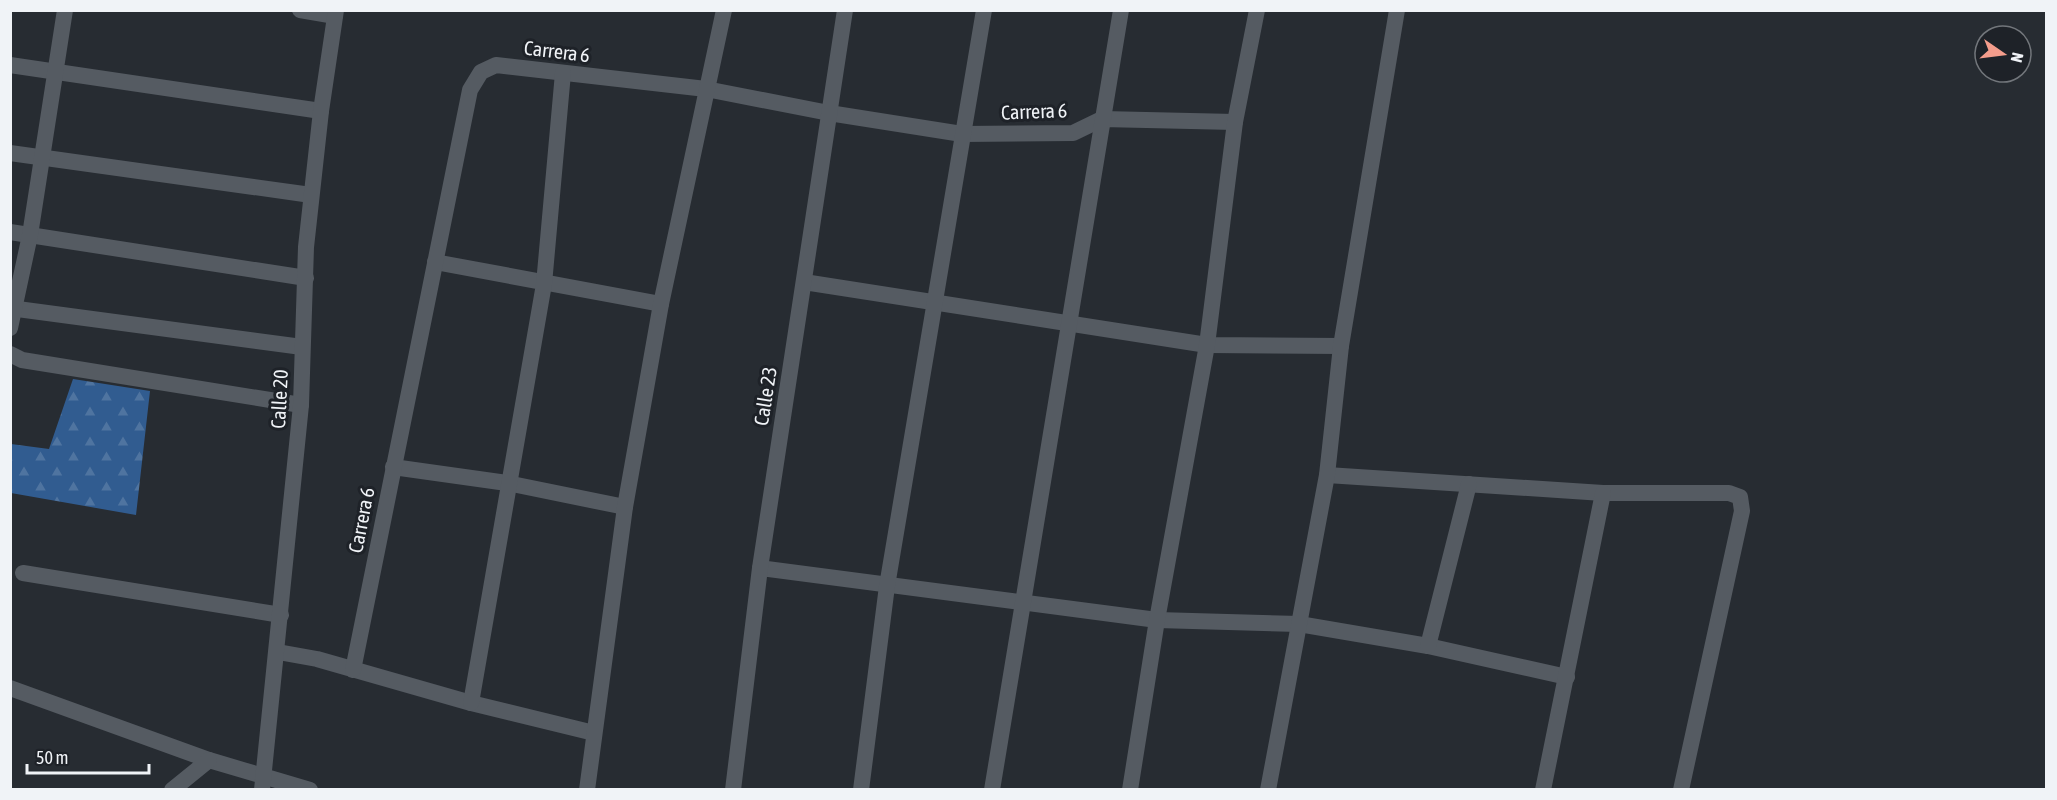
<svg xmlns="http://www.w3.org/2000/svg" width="2057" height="800" font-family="'Asap Condensed',sans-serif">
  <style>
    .forest { fill: url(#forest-firs) }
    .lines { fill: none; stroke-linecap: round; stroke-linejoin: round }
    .street { stroke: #555b62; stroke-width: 16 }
    .labels { text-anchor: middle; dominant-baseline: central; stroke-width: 6; stroke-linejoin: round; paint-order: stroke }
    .street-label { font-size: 20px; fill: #f0f3f7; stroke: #1e2228 }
  </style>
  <defs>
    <pattern id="forest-firs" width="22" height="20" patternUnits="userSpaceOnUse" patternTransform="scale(1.5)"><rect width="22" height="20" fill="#315c90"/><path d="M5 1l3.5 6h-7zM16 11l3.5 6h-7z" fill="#4f74a0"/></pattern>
  </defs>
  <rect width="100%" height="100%" fill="#272c32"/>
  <polygon class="forest" points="73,379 150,391 136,515 11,493 11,444 49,449"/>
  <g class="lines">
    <g class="street">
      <polyline points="300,10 335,16"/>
      <polyline points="10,65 321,111"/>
      <polyline points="10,153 311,195"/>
      <polyline points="10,232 306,278"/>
      <polyline points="435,262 661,304"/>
      <polyline points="804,282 1207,345 1341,346"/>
      <polyline points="10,308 302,347"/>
      <polyline points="10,328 30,235 65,10"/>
      <polyline points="10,354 22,360 301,405"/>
      <polyline points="393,467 507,483 625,507"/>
      <polyline points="1327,475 1603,493 1729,493 1740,497 1742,511 1681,790"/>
      <polyline points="760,568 1157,620 1299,624 1428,646 1567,677"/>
      <polyline points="23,573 281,615"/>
      <polyline points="1428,646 1469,484"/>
      <polyline points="278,652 317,659 471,703 594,733"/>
      <polyline points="353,670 470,90 481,72 496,65 706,89 829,113 962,134 1073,133 1102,119 1235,122"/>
      <polyline points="10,688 209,760 310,790"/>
      <polyline points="471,703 544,284 563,73"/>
      <polyline points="172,790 209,760"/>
      <polyline points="262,790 301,405 306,247 321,111 336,10"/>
      <polyline points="587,790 625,507 661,304 724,10"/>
      <polyline points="733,790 760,568 845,10"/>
      <polyline points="861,790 887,586 984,10"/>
      <polyline points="992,790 1121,10"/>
      <polyline points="1130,790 1157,620 1207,345 1235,122 1257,10"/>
      <polyline points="1268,790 1327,475 1341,346 1397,10"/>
      <polyline points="1543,790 1603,493"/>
    </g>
  </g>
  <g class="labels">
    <g class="street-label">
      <text transform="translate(557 51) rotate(7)">Carrera 6</text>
      <text transform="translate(1034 111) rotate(-2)">Carrera 6</text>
      <text transform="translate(765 396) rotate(-81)">Calle 23</text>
      <text transform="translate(279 399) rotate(-87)">Calle 20</text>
      <text transform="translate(361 520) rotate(-79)">Carrera 6</text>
    </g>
  </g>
  <rect width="2057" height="800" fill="none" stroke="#f0f3f7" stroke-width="24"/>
  <g transform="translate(2003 54) rotate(104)"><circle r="28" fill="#1e2228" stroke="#72767b" stroke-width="1.5"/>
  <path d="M0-4.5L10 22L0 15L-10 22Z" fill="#f49d8c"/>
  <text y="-9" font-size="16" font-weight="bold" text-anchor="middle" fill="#f0f3f7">N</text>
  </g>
  <path d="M27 764v9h122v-9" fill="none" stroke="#f0f3f7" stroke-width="3"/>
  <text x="36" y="764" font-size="18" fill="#f0f3f7" stroke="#1e2228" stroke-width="4.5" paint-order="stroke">50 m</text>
</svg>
